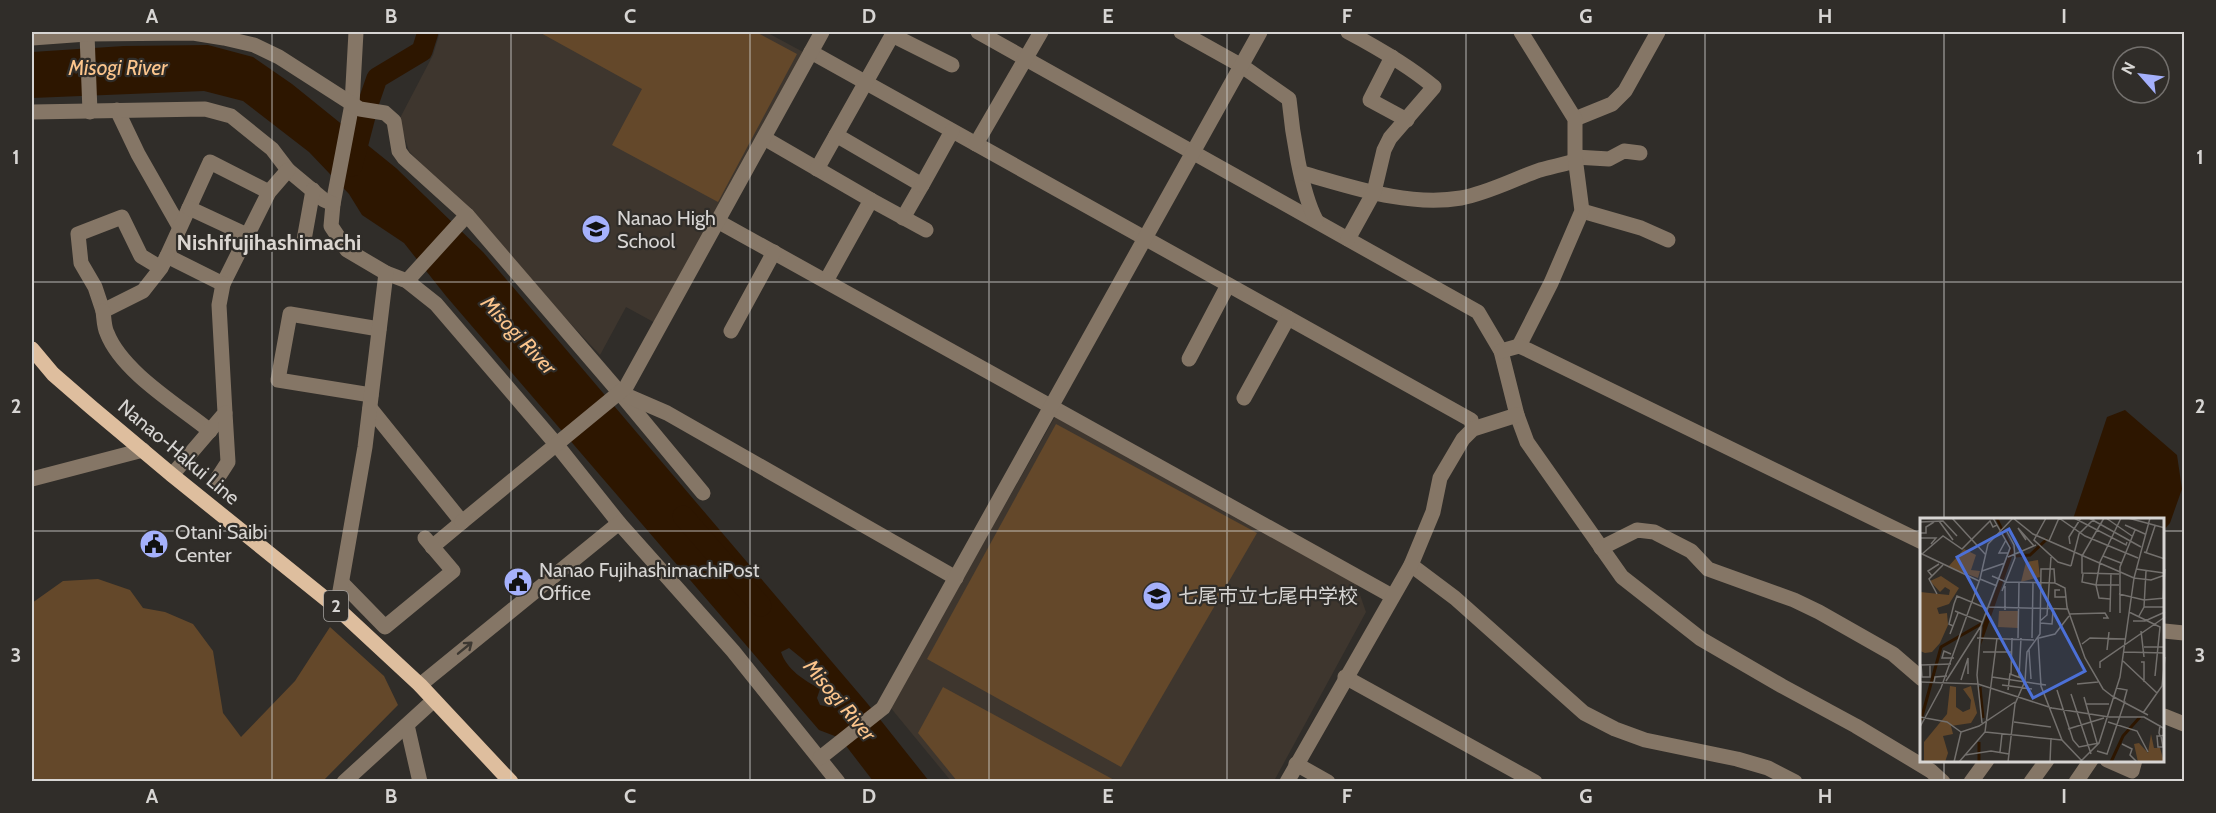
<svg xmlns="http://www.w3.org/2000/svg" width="2216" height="813" font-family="Cabin,'Noto Sans JP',sans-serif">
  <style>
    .built { fill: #3e362e }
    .green { fill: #64482a }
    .water { fill: #2d1600; fill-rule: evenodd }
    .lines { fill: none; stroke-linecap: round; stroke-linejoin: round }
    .river { stroke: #2d1600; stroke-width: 21 }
    .minor { stroke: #857666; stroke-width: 15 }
    .major { stroke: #debe9e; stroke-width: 15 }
    .oneway { stroke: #3d3832 }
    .grid { fill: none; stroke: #d7d5d3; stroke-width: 1.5; stroke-opacity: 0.55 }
    .labels { text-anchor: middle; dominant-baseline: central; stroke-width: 4.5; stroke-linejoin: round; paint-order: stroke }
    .shield { fill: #302d29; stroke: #a5a3a0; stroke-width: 1.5 }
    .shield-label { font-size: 18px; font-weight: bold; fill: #d7d5d3 }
    .poi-label { font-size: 20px; fill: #d7d5d3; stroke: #302d29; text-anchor: start }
    .street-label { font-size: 20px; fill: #d7d5d3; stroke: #302d29 }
    .water-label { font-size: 21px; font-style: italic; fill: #fcc58c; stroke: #302d29 }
    .quarter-label { font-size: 22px; font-weight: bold; fill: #dad5d0; stroke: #302d29 }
    .inset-river { fill: none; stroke: #2d1600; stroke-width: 3 }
    .inset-road { fill: none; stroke: #73706d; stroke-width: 1.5 }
    .view { fill: #4c70d7; fill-opacity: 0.15; stroke: #4c70d7; stroke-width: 3 }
    .inset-edge { fill: none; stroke: #d7d5d3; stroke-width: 3 }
    .neatline { fill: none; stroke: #d7d5d3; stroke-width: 2 }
    .grid-label { font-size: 20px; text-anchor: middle; font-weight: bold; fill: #d7d5d3 }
  </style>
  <rect width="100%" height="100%" fill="#302d29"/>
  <g class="built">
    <polygon points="440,32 766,32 805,53 659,325 626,307 600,355 409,151 399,120 433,55"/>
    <polygon points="1055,417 1355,581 1366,612 1274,781 951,781 890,707"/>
  </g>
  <g class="green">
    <polygon points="539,32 756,32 797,54 718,202 612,145 642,89"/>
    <polygon points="1056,424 1257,533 1121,767 927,659"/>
    <polygon points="98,579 130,590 143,608 165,612 193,624 213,651 223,713 241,737 295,681 330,627 384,676 398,705 323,781 32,781 32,603 63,581"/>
    <polygon points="943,687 1116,781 957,781 918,733"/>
  </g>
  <g class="water">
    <path d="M208,45L253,57L292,84L396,168L483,252L867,703L929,781H873L840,738L819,730L446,296L404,243L362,215L349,194L309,152L243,101L204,91L32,98V52L124,46ZM697,536C713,542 746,568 745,585C731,581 705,550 696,538ZM789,648L805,661L806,667L826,688L831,698L829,707L820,705L817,698L820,689C804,680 787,670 781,652Z"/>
    <polygon points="2125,410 2177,455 2182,489 2170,523 2164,530 2164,519 2073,519 2107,417"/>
  </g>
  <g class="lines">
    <g class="river">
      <polyline points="352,166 369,101 377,78 422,51 428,32"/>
      <polyline points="683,516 761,606"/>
    </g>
    <g class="minor">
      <polyline points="356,32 352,104 333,204 331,226 347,250 386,273 407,281 436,304 556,444 619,523 733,651 838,782"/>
      <polyline points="978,32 1478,312 1501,351 1517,415 1527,442 1622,577 1701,639 1782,686 1856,726 1931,771 1943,782"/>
      <path d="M1181,32L1242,66L1289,99C1292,131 1301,192 1316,220"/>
      <polyline points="87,34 90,112"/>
      <polyline points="892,35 952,65"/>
      <polyline points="32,38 87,34 193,33 224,38 254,45 279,57 360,109 385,113 394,121 399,151 404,158 467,215 620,393 703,493"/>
      <polyline points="811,52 1471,420 1473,429"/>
      <polyline points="1392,57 1370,100 1407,120"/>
      <polyline points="117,110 138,154 179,226"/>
      <polyline points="32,112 205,109 231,116 272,149 288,170 324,200 333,204"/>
      <polyline points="1575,119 1612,104 1625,91 1658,32"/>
      <polyline points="836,135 922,185 903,218"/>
      <polyline points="764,138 871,200"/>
      <polyline points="976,144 1041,32"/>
      <polyline points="1575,157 1609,159 1624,151 1640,153"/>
      <polyline points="817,169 894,32"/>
      <path d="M1302,173C1352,187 1408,207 1461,198C1488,193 1514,179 1540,170C1551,167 1564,164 1576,161"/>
      <polyline points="922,185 952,131"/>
      <polyline points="269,192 210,162 167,256 223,284 269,192 288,170"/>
      <polyline points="189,208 247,235"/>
      <polyline points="1582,211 1641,228 1668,240"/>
      <polyline points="719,222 1392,596"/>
      <path d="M1348,239L1374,192L1384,150L1390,138L1434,87C1408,65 1378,48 1348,32"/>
      <polyline points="304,240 313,190"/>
      <polyline points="161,268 141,256 122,217 78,234 81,263 95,287 103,311 143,291 161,268 167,256"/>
      <polyline points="407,281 467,215"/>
      <polyline points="826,281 871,200 926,230"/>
      <path d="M103,311C104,318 104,327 107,333C122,372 178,405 210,431"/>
      <polyline points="731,331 774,252"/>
      <polyline points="1519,346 1551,283 1582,211 1575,157 1575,119 1521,32"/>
      <polyline points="1501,351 1519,346 1528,350 1922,542"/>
      <polyline points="1189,359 1228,285"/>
      <polyline points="623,394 667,413 956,578"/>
      <polyline points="371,395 278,380 290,314 379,329"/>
      <polyline points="1244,398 1288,318"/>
      <polyline points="370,408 462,522 432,547"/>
      <polyline points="172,475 225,413 219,305 223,284"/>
      <polyline points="32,479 143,450"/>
      <polyline points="217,479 228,462 225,413"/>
      <polyline points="462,522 626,387 822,32"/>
      <polyline points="1601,548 1637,530 1654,532 1691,551 1708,569 1794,600 1819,612 1893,654 1922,679"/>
      <polyline points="1411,565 1455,598 1584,713 1615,729 1645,740 1737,759 1768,768 1795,782"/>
      <polyline points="343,584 385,627 453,571 425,538"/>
      <polyline points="337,608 365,447 386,273"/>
      <polyline points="2164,631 2184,633"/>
      <polyline points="1345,677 1535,782"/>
      <polyline points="420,685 619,523"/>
      <polyline points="2164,716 2184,724"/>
      <polyline points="407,725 420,782"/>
      <polyline points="820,758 883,708 1260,32"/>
      <polyline points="2107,760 2132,771 2135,760"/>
      <polyline points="1296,764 1328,782"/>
      <polyline points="344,782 434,700"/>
      <polyline points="1287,782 1411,565 1433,512 1440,478 1463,439 1473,429 1517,415"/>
      <polyline points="1971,782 1987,760"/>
      <polyline points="2031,782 2047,760"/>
      <polyline points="2076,782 2091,760"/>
    </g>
    <polyline class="major" points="32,349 53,374 91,407 172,475 337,608 420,685 511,782"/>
  </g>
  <defs><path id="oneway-shaft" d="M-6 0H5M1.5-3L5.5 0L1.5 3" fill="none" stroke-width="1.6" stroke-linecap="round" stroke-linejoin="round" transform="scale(1.5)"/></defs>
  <use class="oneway" href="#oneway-shaft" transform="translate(465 648) rotate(-39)"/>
  <path class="grid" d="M272,32V782M511,32V782M750,32V782M989,32V782M1227,32V782M1466,32V782M1705,32V782M1944,32V519M32,282H2184M32,531H1922M2164,531H2184M1944,760V782"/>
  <defs>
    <g id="school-disc" transform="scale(1.5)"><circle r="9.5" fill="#a5b1fc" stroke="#302d29"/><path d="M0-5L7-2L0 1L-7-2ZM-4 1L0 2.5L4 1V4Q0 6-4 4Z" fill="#111"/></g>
    <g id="civic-disc" transform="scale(1.5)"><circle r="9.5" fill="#a5b1fc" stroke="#302d29"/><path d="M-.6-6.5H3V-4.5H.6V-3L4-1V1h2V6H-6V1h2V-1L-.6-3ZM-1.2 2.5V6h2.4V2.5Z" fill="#111"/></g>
  </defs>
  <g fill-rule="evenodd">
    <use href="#school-disc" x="596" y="229"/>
    <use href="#civic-disc" x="154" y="544"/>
    <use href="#civic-disc" x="518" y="582"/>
    <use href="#school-disc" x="1157" y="596"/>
  </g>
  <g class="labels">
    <rect class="shield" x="324" y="591" width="24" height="30" rx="4.5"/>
    <g class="shield-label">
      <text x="336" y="606">2</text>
    </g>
    <g class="poi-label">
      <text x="617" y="218">Nanao High<tspan x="617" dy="23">School</tspan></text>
      <text x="175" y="532">Otani Saibi<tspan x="175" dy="23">Center</tspan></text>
      <text x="539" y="570">Nanao FujihashimachiPost<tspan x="539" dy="23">Office</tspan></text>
      <text x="1178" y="596">七尾市立七尾中学校</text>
    </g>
    <g class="street-label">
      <text transform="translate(179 452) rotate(40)">Nanao-Hakui Line</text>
    </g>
    <g class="water-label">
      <text x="118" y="67">Misogi River</text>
      <text transform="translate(519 335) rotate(47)">Misogi River</text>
      <text transform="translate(840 700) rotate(50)">Misogi River</text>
    </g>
    <g class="quarter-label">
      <text x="269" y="242">Nishifujihashimachi</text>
    </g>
  </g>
  <g transform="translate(1920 518)">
    <rect width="244" height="244" fill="#302d29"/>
    <path d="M44,31L56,37L51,52L60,53L58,60L28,49ZM118,42L120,59L101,64L106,44ZM21,58L39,70L29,86L17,90L19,96L27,95L28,107L20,125L12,134L5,135L0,133V74L29,77L30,72L25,69L20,74L10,63ZM79,93H98V110L78,109ZM30,168L36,169V189L43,194L50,191L51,182L43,171L51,168L57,195L51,205L31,208L33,216L23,218L28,235L25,244H4V224L27,196ZM231,216L234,230H240L244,244H218L214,226L219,225L228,235Z" fill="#64482a"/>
    <path d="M75,0H78L94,33L61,127L63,107L91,30Z" fill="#2d1600"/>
    <path class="inset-river" d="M94,38L110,37L127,21M60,169L63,200M1,202L21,129L61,106M59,224V244M191,244L203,218L220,199"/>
    <path class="inset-road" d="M32,0L65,36M93,0L113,16L214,60M126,0L114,22L138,44L151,48M139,0L165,18L218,40M154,0L206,27L207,24M169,0L221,29M184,0L162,38V55L199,56M186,0L212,18M208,0L245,10M19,3L33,22M0,4L23,3L37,18M205,7L225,16M0,15H6V9L14,4M0,20H16L11,26M86,22L79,35H88M106,22L98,10L114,28M129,23L139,0M150,26L149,19L161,0M224,34L245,41M0,35L59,63M226,35L235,8M2,36L23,18L42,31L70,3L73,9L77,7M183,38L201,45M88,39L116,27M151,48L159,16L175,0M216,51L244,55M62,53L85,45M163,56L162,64L176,67L179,80L190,81M12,58L8,53L19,46M72,58L86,64L135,65L145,70L147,89L165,140L183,171L192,178M214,60L230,0M60,61L77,68M199,67H176L180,44L201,0M140,72H135V79H146M82,73L95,40L94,27L86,12M17,76L9,61L23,47M199,76L224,82L245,80M243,80L245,51M34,86L37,78L68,91M69,89L147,91M224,89H245M85,92V68M35,93L62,104M190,94L191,55M209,94L240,109L235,158M200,95V49L215,12M149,96L185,95L188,100H183M219,98L224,89L226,53M120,103L127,97L131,39M213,103H225L245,94M120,105L132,106L133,93M33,108L29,106L34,86M221,113L224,139M30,116L38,95M118,119L121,168L142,222L162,243M57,120L114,122M98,120L99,65M112,120L113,65M119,120L135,116L149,98M162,126L170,120L205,121M224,129H245M109,132L111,161M187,132L189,114M63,134H91M204,134L245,135M31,136L24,133L22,140H34M203,143L237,175M221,144H224V164M1,146L2,159H10V147M1,147L31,146M180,150V144L245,99M91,156L92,120M72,159L126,167M99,159L101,120M41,162L48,140V156M26,163L61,108M0,164L58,166L132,190L189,199M14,165L15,159L27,158M157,166L178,164M82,167L112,171M196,170L207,172L204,183M88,172L90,156L101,160M137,172L153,222L159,229L179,225M151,176L171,236M192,178L228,197M164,179L177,225M0,182L1,164M166,186H189M223,195L242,168L245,139M0,199L27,204L41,214M189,199H224L245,211M94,204L131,209M188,204L217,213L228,234M62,205L57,157L61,108L90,30L73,0M240,207L239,215L240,218H241L243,229H238L237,218H240L245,217M0,209L21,170L60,61L68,26L93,0M148,211L184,200M65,214L142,222M202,226L212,231L210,237L217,244M177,233L187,236L205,183M80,234L82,216M45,237L71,233L89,236M34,244L41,214L59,208L95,184M39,244L65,214L77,120M88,244L95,186L105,163L107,134L120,116L121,51H134L135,65M130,244L131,220M160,244L179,225L200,159L214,60L231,62L245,57"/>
    <path class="view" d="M89,11L165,153L113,180L37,39Z"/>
    <rect width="244" height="244" class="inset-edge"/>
  </g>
  <rect width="2216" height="813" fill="none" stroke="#302d29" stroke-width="66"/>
  <g transform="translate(2141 75) rotate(298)"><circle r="28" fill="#302d29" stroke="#73706d" stroke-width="1.5"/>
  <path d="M0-4.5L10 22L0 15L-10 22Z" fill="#a5b1fc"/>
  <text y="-9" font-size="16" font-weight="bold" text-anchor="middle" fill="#d7d5d3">N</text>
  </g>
  <rect x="33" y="33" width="2150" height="747" class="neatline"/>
  <g class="grid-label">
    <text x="152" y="23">A</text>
    <text x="391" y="23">B</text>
    <text x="630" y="23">C</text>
    <text x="869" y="23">D</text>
    <text x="1108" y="23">E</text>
    <text x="1347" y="23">F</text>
    <text x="1586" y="23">G</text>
    <text x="1825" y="23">H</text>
    <text x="2064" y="23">I</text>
    <text x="16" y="164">1</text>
    <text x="2200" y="164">1</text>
    <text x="16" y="413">2</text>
    <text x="2200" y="413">2</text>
    <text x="16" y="662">3</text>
    <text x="2200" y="662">3</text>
    <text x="152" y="803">A</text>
    <text x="391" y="803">B</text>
    <text x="630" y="803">C</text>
    <text x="869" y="803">D</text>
    <text x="1108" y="803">E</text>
    <text x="1347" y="803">F</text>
    <text x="1586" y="803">G</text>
    <text x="1825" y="803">H</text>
    <text x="2064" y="803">I</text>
  </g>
</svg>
